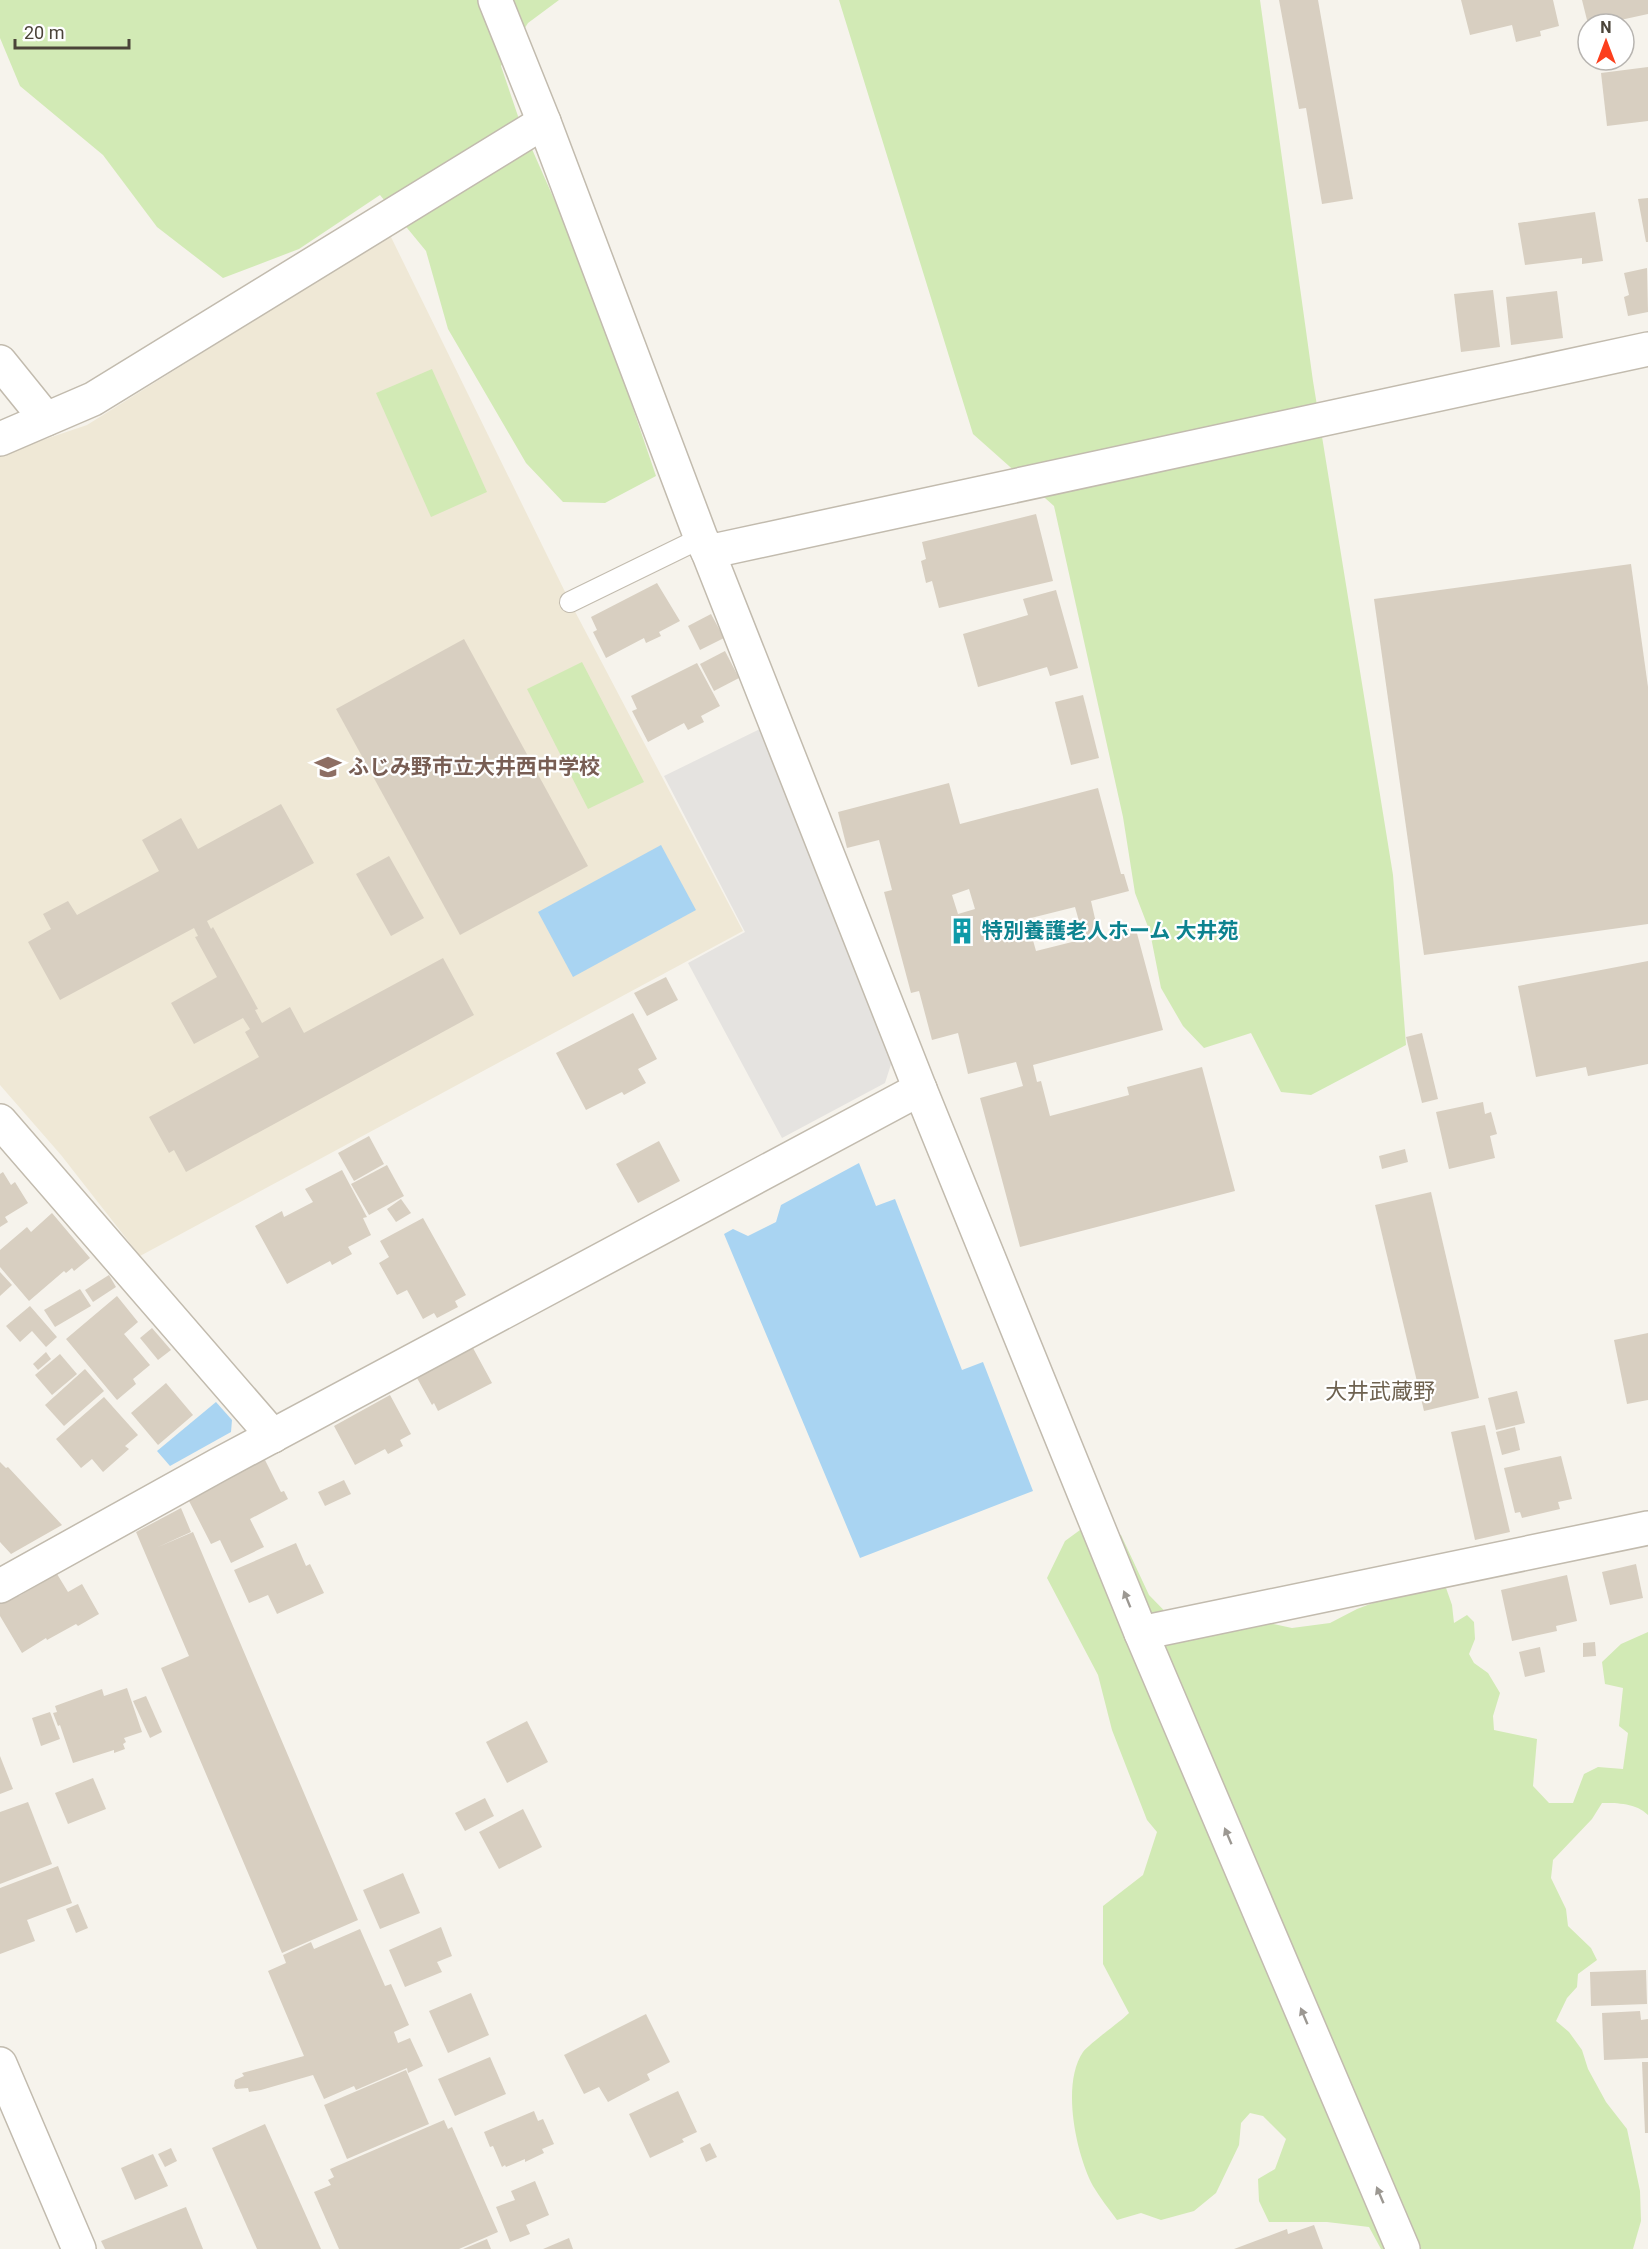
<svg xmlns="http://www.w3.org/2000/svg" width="1648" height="2249" font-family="Roboto,'Noto Sans JP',sans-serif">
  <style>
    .education { fill: #efe8d6 }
    .green { fill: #d2eab5 }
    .parking { fill: #e5e3e0 }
    .water { fill: #a9d4f2 }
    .building { fill: #d8cfc1; fill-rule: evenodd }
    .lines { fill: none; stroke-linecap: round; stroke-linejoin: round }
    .lane-casing { stroke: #c2bbae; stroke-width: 22 }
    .street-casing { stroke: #c2bbae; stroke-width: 36 }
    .lane { stroke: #fff; stroke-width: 20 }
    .street { stroke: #fff; stroke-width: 33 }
    .oneway { fill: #9c9892 }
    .labels { text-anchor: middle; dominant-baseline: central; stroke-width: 4.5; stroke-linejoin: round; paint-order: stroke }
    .education-label { font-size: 21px; font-weight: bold; fill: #785e54; stroke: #fff; text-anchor: start }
    .culture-label { font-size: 21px; font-weight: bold; fill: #0d838f; stroke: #fff; text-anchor: start }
    .neighbourhood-label { font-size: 22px; fill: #6e6250; stroke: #fff }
  </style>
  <rect width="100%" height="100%" fill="#f6f3ec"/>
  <polygon class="education" points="390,235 570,602 743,931 140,1256 61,1155 0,1085 0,457 25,446 87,425"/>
  <g class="green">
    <polygon points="0,0 559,0 528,23 501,66 520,122 588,276 656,476 605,503 563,502 526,463 448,329 426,251 380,195 299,249 223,278 157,227 103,155 20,86 0,38"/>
    <polygon points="839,0 1260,0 1313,381 1393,875 1406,1045 1311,1095 1281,1092 1251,1033 1204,1048 1183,1026 1161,988 1150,932 1135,893 1123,817 1054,506 973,434"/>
    <polygon points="432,369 487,492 431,517 376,393"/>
    <polygon points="582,662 644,782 588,809 527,689"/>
    <path d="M1080,1530L1121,1535L1149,1595L1189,1636L1259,1621L1292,1628L1330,1623L1357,1609L1394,1595L1445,1585L1452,1605L1454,1623L1467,1615L1474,1622L1475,1639L1469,1654L1474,1663L1488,1673L1500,1693L1493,1716L1494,1730L1537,1739L1533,1786L1549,1803H1573L1584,1774L1598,1767L1623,1769L1628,1733L1619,1726L1623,1688L1605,1684L1602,1662L1621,1644L1648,1632V1815C1636,1803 1618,1803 1602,1803L1592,1819L1553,1860L1551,1878L1566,1909L1568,1926L1591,1948L1597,1960L1578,1974L1577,1987L1567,1998L1556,2021L1569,2032L1582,2050L1588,2069L1606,2102L1627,2129L1640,2191L1641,2221L1633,2249H1381L1369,2227L1327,2222H1269L1259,2201L1258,2179L1275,2169L1286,2139L1263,2116L1250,2113L1241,2123L1239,2145L1216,2193L1194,2211L1161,2220L1141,2213L1117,2220C1109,2209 1100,2198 1093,2186C1076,2154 1061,2084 1083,2052C1090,2043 1119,2023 1129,2013L1103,1964V1906L1143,1875L1157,1832L1147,1820L1112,1730L1098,1675L1047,1578L1065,1541Z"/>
  </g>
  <polygon class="parking" points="762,728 893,1058 885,1083 782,1138 688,963 745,932 664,776"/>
  <g class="water">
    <polygon points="661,845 696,910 573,977 538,912"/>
    <polygon points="859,1163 876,1206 895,1199 962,1370 983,1362 1033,1491 860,1558 724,1234 733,1229 748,1236 776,1222 781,1205"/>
    <polygon points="216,1402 232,1420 231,1432 170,1466 157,1451"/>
  </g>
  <g class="building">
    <polygon points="1279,0 1318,0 1353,199 1322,204 1306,108 1299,109"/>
    <polygon points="1461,0 1553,0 1559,26 1540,31 1541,36 1516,42 1512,25 1470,35"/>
    <polygon points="1582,0 1648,0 1648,14 1602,24 1588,24"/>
    <polygon points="1648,67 1648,121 1607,126 1601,73"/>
    <polygon points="1648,198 1648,242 1646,242 1638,199"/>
    <polygon points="1595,212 1603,261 1582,264 1582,258 1525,265 1518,223"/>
    <polygon points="1647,268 1648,312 1628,316 1624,297 1629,295 1624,273"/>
    <polygon points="1493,290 1500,347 1461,352 1454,294"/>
    <polygon points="1557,291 1563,338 1511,345 1506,297"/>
    <polygon points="1036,514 1053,581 939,608 932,581 926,583 921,561 926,559 922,542"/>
    <polygon points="1631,564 1648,687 1648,924 1424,955 1374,599"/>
    <polygon points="657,583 680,621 659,632 661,636 646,643 644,638 606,658 593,632 597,630 591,617"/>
    <polygon points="1056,590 1078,668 1050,676 1047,667 978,687 963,634 1028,615 1023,599"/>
    <polygon points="711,614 724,638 700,650 688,626"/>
    <polygon points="464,639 588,866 460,935 336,709"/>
    <polygon points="725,651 739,678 714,691 700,664"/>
    <polygon points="697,663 720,706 701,716 704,722 688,730 684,723 648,742 632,711 637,709 631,696"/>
    <polygon points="1083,695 1099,758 1071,765 1055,702"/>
    <path d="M949,783L960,824L1098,788L1121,874H1124L1129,891L1091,901L1099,936L1135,926L1163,1030L1033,1065L1037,1082L1041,1081L1050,1116L1129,1095L1127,1087L1202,1067L1235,1191L1020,1247L980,1098L1023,1086L1016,1062L968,1074L958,1033L932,1040L919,991L911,993L884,892L892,890L879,840L847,848L838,812ZM969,889L975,909L958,914L952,895ZM1075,907L1084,939L1036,951L1027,919Z"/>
    <polygon points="281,804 314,863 207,921 211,929 213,927 258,1009 255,1010 262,1023 290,1007 304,1033 443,958 474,1015 186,1172 174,1150 169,1153 149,1117 259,1057 245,1032 250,1029 243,1018 194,1044 171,1003 217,977 195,937 198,936 194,928 60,1000 28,942 51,929 43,914 68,901 77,915 159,871 142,840 181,818 198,849"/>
    <polygon points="389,856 424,918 391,936 356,874"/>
    <polygon points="1648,961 1648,1064 1588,1076 1586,1067 1536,1077 1518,986"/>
    <polygon points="666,977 678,1000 647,1016 634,993"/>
    <polygon points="633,1013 657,1059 638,1069 646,1083 624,1095 622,1092 586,1110 556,1053"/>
    <polygon points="1422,1033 1438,1099 1422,1103 1406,1037"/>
    <polygon points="1483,1102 1485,1114 1491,1112 1497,1134 1490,1136 1495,1158 1449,1169 1436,1112"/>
    <polygon points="369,1136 384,1164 354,1181 338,1153"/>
    <polygon points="659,1141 680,1181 638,1203 616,1164"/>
    <polygon points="1405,1149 1408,1162 1382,1169 1379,1156"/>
    <polygon points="387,1165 404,1196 369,1215 351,1184"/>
    <polygon points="342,1170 367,1217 363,1218 371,1235 348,1247 352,1254 332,1265 330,1261 287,1284 255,1226 282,1211 284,1217 313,1202 305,1189"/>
    <polygon points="3,1172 11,1185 15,1182 28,1203 5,1217 8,1222 0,1227 0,1174"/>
    <polygon points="1431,1192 1479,1398 1424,1411 1375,1205"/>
    <polygon points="401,1199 411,1213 396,1222 387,1209"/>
    <polygon points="52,1213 90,1258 74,1271 72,1268 66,1273 64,1271 29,1301 0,1267 0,1250 27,1227 31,1232"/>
    <polygon points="423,1218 466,1295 455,1301 458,1307 437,1318 434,1313 423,1319 407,1290 397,1295 379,1263 389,1257 380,1241"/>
    <polygon points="0,1272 12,1285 0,1296"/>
    <polygon points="109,1275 116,1287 93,1302 85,1290"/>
    <polygon points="80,1289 91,1306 55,1327 44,1310"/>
    <polygon points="117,1296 138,1322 124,1334 150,1365 133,1379 136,1384 117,1400 66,1339"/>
    <polygon points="30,1306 57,1337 46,1347 32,1331 20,1342 6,1326"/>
    <polygon points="152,1328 171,1350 158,1360 140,1338"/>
    <polygon points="1648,1333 1648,1400 1627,1404 1614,1340"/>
    <polygon points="473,1348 492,1383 438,1411 434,1403 432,1405 417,1378"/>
    <polygon points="46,1352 51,1359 38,1370 33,1364"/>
    <polygon points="60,1354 77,1374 52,1395 35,1375"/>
    <polygon points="85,1369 104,1391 64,1426 45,1405"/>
    <polygon points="166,1383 193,1415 158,1445 131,1413"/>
    <polygon points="1517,1391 1525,1423 1496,1430 1488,1398"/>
    <polygon points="390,1395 411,1434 400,1440 403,1446 388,1454 385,1449 355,1465 334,1426"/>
    <polygon points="104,1397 138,1435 125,1446 129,1449 103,1472 92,1459 81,1468 56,1439"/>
    <polygon points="1485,1425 1510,1532 1475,1540 1451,1432"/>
    <polygon points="1515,1427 1520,1450 1502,1455 1496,1432"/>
    <polygon points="1561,1456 1572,1499 1558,1502 1560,1509 1522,1518 1520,1512 1515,1513 1504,1468"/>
    <polygon points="265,1460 281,1492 284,1491 288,1499 250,1519 264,1547 231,1563 220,1540 211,1544 188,1499"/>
    <polygon points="0,1462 6,1468 8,1467 62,1525 11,1554 0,1542"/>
    <polygon points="344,1480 351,1494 325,1506 318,1492"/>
    <polygon points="181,1508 191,1532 158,1547 193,1532 358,1920 282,1953 161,1668 189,1656 136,1532"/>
    <polygon points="296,1543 306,1566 310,1564 324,1593 277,1614 268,1595 249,1603 234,1570"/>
    <polygon points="1636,1564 1643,1598 1610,1605 1602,1572"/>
    <polygon points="57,1574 68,1592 82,1584 99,1614 78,1626 76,1624 47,1640 46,1638 22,1653 0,1616 0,1604 18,1593 19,1596"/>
    <polygon points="1567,1575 1577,1621 1556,1626 1557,1631 1512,1641 1501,1590"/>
    <polygon points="1595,1642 1596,1656 1583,1657 1583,1643"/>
    <polygon points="1540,1647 1545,1672 1525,1677 1519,1652"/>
    <polygon points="127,1688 142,1732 124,1738 126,1742 123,1744 125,1749 114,1753 114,1750 73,1763 60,1725 58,1726 53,1713 57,1712 55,1706 102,1689 104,1696"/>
    <polygon points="146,1696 162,1732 150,1738 133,1701"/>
    <polygon points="50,1712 60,1739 41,1746 32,1718"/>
    <polygon points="527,1721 548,1762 507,1783 486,1742"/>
    <polygon points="0,1756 13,1789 0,1794"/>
    <polygon points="93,1778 106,1809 68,1824 55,1793"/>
    <polygon points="485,1798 494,1816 465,1831 455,1813"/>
    <polygon points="28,1802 52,1864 0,1884 0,1812"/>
    <polygon points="523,1809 542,1847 499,1869 479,1832"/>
    <polygon points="58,1866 72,1903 27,1920 35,1941 0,1954 0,1888"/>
    <polygon points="403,1873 420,1913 380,1929 363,1890"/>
    <polygon points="78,1904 88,1928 76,1933 66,1909"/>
    <polygon points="441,1927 452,1956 437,1962 442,1972 405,1987 389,1950"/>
    <polygon points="360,1929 385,1986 391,1984 409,2025 394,2032 398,2043 410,2038 423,2066 408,2073 407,2068 356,2090 354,2086 324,2099 313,2075 261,2090 249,2092 248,2088 236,2089 234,2086 235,2080 244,2076 242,2073 304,2056 268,1971 286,1963 283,1955 311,1942 314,1949"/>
    <polygon points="1646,1970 1647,2004 1591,2006 1590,1972"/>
    <polygon points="471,1993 489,2035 448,2053 429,2011"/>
    <polygon points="1640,2011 1641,2020 1648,2019 1648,2058 1604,2060 1602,2013"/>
    <polygon points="646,2014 670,2062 647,2074 650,2080 608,2102 599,2087 584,2094 564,2055"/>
    <polygon points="490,2057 506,2094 455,2116 438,2079"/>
    <polygon points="1642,2062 1648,2062 1648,2133 1645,2133"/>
    <polygon points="406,2070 429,2124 347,2159 324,2105"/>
    <polygon points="678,2091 697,2132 682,2139 684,2142 650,2158 629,2114"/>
    <polygon points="534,2111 538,2121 543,2119 554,2144 542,2149 544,2153 525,2162 525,2159 506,2167 505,2165 502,2167 493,2146 490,2147 484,2132"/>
    <polygon points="444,2120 448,2129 452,2127 498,2232 459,2249 339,2249 314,2192 331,2185 328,2180 334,2177 330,2169"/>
    <polygon points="265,2124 321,2249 257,2249 212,2148"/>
    <polygon points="710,2143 717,2157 706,2162 700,2148"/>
    <polygon points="171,2148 177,2161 165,2167 158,2154"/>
    <polygon points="153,2154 168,2186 135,2200 121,2168"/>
    <polygon points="535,2181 549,2215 526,2225 530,2234 510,2242 496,2207 515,2200 511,2191"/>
    <polygon points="186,2207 203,2249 105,2249 101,2241"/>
    <polygon points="1314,2225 1323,2249 1234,2249 1287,2229 1288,2234"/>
    <polygon points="569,2238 573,2249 543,2249"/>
    <polygon points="487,2239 491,2249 463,2249"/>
  </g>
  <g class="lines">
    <g class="lane-casing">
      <polyline id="lane" points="570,602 701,538"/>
    </g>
    <g class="street-casing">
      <g id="street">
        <polyline points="495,0 544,122 701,538 708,552 920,1089 1141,1633 1403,2249"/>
        <polyline points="0,362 46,419"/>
        <polyline points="0,439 93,399 544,122"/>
        <polyline points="708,552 1648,349"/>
        <polyline points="0,1121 273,1436"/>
        <polyline points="0,1586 218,1465 920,1089"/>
        <polyline points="1141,1633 1648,1528"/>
        <polyline points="0,2064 79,2249"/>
      </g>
    </g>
    <use href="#lane" class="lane"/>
    <use href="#street" class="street"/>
  </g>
  <defs><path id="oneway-solid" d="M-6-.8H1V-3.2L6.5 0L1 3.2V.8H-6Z" transform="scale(1.5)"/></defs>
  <g class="oneway">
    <use href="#oneway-solid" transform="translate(1127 1599) rotate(-112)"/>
    <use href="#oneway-solid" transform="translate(1228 1836) rotate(-113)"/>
    <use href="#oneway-solid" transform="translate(1304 2016) rotate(-113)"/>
    <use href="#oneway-solid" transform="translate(1380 2195) rotate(-113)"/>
  </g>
  <defs>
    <g id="school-bare" transform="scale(2.07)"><path d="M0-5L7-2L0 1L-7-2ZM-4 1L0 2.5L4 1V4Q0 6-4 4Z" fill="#8d6e63" stroke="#fff" stroke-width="2.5" paint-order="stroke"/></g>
    <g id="building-bare" transform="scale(2.07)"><path d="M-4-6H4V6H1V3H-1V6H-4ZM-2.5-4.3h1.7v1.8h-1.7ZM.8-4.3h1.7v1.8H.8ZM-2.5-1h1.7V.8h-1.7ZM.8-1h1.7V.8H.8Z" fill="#0f9aa8" stroke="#fff" stroke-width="2.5" paint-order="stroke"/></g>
  </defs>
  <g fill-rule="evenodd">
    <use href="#school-bare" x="328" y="767"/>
    <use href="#building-bare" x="962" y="931"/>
  </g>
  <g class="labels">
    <g class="education-label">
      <text x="348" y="767">ふじみ野市立大井西中学校</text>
    </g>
    <g class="culture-label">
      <text x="982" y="931">特別養護老人ホーム 大井苑</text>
    </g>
    <g class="neighbourhood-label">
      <text x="1380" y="1391">大井武蔵野</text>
    </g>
  </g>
  <g transform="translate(1606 42)"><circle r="28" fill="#ffffff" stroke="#b7b4b0" stroke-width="1.5"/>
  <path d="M0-4.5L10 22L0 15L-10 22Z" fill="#fc3f1d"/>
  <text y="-9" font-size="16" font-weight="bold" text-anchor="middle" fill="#4b4439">N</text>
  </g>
  <path d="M15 39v9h114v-9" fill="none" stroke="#4b4439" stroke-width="3"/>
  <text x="24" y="39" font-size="18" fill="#4b4439" stroke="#ffffff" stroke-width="4.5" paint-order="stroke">20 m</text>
</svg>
